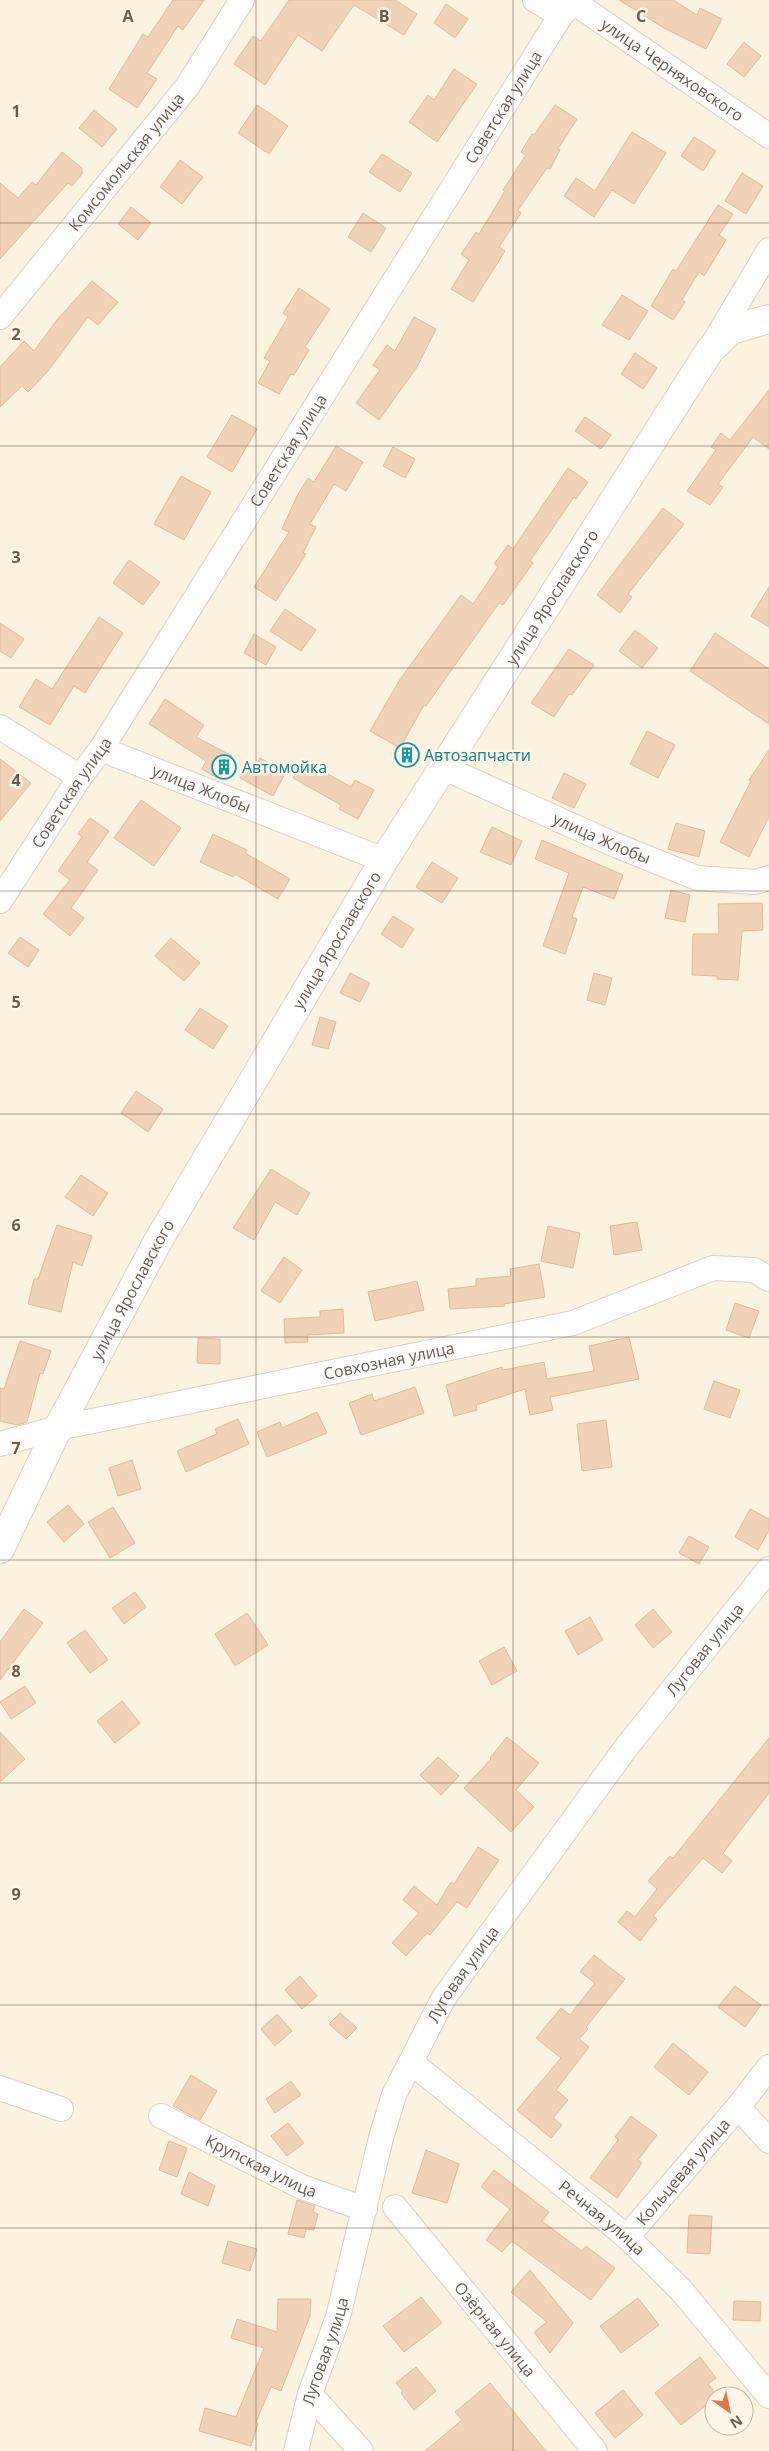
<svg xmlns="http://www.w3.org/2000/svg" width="769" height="2451" font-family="'Open Sans',sans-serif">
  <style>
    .building { fill: #f0d2b9; stroke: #e2ba9a }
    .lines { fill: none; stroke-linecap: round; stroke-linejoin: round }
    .street-casing { stroke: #dfcfbd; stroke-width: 26 }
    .secondary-casing { stroke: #e4d0bb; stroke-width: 30 }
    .street { stroke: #fff; stroke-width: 24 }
    .secondary { stroke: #fff; stroke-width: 28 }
    .grid { fill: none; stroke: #715949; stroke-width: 1; stroke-opacity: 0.55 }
    .labels { text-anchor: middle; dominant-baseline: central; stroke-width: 5; stroke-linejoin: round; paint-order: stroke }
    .street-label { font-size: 16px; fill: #715949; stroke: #fff6e6 }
    .culture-label { font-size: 16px; fill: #0d838f; stroke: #fff6e6; text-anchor: start }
    .grid-label { font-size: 16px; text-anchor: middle; font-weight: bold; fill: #715949; stroke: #fff6e6; stroke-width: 5; stroke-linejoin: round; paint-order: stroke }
  </style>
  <rect width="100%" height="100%" fill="#fbf2e0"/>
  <g class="building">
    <polygon points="173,0 204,0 183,30 178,26 147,73 157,79 137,108 109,89 143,34 148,37"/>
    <polygon points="289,0 395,0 417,14 404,35 354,5 322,51 298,35 265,85 234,64 253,36 261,41"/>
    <polygon points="619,0 673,0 697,15 700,8 722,19 706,49 664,28"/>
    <polygon points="446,4 468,19 455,38 434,23"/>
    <polygon points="744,42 761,56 744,77 727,64"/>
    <polygon points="454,69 477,84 437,142 409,122 428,95 434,100"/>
    <polygon points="257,105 288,126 269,154 238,133"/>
    <polygon points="555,105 577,119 558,149 560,150 550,169 547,168 518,210 521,213 499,247 505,251 473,302 451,289 469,260 461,254 476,232 479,234 505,191 503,190 526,155 521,152 532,134 534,135"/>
    <polygon points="94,110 117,129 102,147 79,128"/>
    <polygon points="632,132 666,153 634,204 612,190 594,217 564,196 576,178 595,191"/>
    <polygon points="694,137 716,151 703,171 681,156"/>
    <polygon points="62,152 82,168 82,174 72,186 68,183 0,259 0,183 18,198 32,182 36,185"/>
    <polygon points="382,154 412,173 400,192 369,172"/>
    <polygon points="180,160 203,177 182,204 160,187"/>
    <polygon points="742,173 763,186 746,214 725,201"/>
    <polygon points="718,205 733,214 719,235 726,240 704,276 699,272 682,300 685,302 673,320 651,306 673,269 676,271"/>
    <polygon points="131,207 151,223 138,240 118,224"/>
    <polygon points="363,213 386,228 371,252 348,237"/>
    <polygon points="92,281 118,302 98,325 88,317 48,371 28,392 22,386 0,407 0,367 24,341 34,351 57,320"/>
    <polygon points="299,288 330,309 305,347 309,350 294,375 291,374 279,394 258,383 270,361 264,358 288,317 283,313"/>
    <polygon points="622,295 648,311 629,340 602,325"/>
    <polygon points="414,317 436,329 417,367 379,420 356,403 380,370 373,365 387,345 395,351"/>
    <polygon points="635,353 657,368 643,389 621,374"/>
    <polygon points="769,390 769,449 753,437 718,484 723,487 710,505 687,491 716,450 711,447 721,433 730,440"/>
    <polygon points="232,415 257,429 232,472 207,457"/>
    <polygon points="585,417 611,435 601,449 575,431"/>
    <polygon points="336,446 363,462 346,491 334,484 310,524 316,527 303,553 306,554 276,601 254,587 289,532 282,529 297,496 308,478 314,482"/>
    <polygon points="393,447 415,459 405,478 383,466"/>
    <polygon points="568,468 588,482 576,499 574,497 530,561 533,563 503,605 499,603 426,706 424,705 400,748 370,731 399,681 461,595 473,604 498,567 494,564 508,545 513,549"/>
    <polygon points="181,476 211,492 184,540 154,524"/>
    <polygon points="663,508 684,524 628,594 632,597 620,613 597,595"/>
    <polygon points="129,560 160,582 143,605 113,583"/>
    <polygon points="769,587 769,627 751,616"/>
    <polygon points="285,609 316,630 301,651 270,631"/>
    <polygon points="99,617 123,633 85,693 74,686 50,725 19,707 36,679 52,689"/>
    <polygon points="0,623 24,639 11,658 0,651"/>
    <polygon points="635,630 658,648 642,668 619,651"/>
    <polygon points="715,633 769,669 769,724 690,671"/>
    <polygon points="254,634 276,647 266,665 244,653"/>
    <polygon points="569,649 594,665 572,695 569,694 554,717 531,703"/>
    <polygon points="165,699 204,725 196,737 232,756 217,778 202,769 206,761 149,724"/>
    <polygon points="647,731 675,745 658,778 630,764"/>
    <polygon points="769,750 769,817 749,857 720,842 751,781 749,780"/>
    <polygon points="260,758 286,772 273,796 240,778 247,764 254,768"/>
    <polygon points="0,759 31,783 0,821"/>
    <polygon points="303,760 351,787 355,780 374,790 358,819 339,809 341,805 293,778"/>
    <polygon points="564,773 586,784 574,808 552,798"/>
    <polygon points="141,800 181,828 154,866 114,838"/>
    <polygon points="90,818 109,831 87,862 98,870 71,908 84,918 70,936 43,914 70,880 58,871 82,837 78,834"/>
    <polygon points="676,823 705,831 699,857 668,849"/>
    <polygon points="492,827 522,841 511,865 480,852"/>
    <polygon points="213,834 247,850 245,853 290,879 278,899 235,874 233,877 200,862"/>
    <polygon points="542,840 623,875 614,899 583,887 572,917 577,919 565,954 543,946 569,873 535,859"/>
    <polygon points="432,862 458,878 442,903 416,887"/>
    <polygon points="671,890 690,895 685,922 665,918"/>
    <polygon points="762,903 763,930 742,931 738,980 717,979 717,976 692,975 693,934 719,934 718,904"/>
    <polygon points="393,916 414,929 402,948 381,934"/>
    <polygon points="20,937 39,950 28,967 8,953"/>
    <polygon points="171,938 200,963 184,981 155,956"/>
    <polygon points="350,973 370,983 360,1002 340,993"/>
    <polygon points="594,973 612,978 605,1005 587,1000"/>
    <polygon points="200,1008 228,1026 213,1049 185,1030"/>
    <polygon points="320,1017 336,1022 328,1049 312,1045"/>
    <polygon points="136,1091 163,1109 148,1132 121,1113"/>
    <polygon points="271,1169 310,1193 297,1215 275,1202 254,1240 233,1228"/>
    <polygon points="81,1175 108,1193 93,1216 65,1197"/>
    <polygon points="637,1222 642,1250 614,1255 610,1226"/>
    <polygon points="57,1225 92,1236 82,1266 73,1262 61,1312 28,1304 34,1279 38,1279"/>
    <polygon points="548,1226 580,1233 573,1268 541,1261"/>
    <polygon points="284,1257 302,1270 280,1303 261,1291"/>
    <polygon points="539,1264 545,1297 504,1304 505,1306 450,1309 448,1289 476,1286 476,1279 511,1276 510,1269"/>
    <polygon points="417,1281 424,1310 375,1321 368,1292"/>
    <polygon points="735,1303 759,1311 749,1338 726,1330"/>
    <polygon points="343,1309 344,1333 307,1335 308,1342 285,1343 284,1319 320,1317 320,1311"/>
    <polygon points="629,1337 639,1379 550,1397 553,1410 530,1415 525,1389 476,1405 477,1410 454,1416 446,1385 502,1367 503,1370 544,1362 547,1379 594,1371 589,1346"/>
    <polygon points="198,1338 220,1339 220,1364 197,1363"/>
    <polygon points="20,1341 51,1351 43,1374 40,1373 27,1422 17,1425 0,1421 0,1388 4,1389"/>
    <polygon points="714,1381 740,1390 730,1418 704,1409"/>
    <polygon points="415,1387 424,1413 361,1435 349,1403 372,1394 374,1401"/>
    <polygon points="317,1412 327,1433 267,1457 257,1432 280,1422 282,1428"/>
    <polygon points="238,1419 249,1444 186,1472 177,1451 217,1434 215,1429"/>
    <polygon points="606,1420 612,1467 582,1471 577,1424"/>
    <polygon points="132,1460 141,1489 118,1496 109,1468"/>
    <polygon points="68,1505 84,1524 64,1542 47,1522"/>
    <polygon points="113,1507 135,1543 110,1558 88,1522"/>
    <polygon points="750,1509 769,1519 769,1530 758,1550 735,1537"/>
    <polygon points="689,1536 709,1547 699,1564 679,1553"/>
    <polygon points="135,1592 146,1607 124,1624 112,1608"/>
    <polygon points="24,1609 43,1623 0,1680 0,1642"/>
    <polygon points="653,1609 672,1632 653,1648 635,1625"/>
    <polygon points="247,1613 268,1645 235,1666 215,1634"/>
    <polygon points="590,1617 603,1640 578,1655 565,1631"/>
    <polygon points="85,1630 108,1660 90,1673 67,1643"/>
    <polygon points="504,1647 517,1671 492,1685 479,1661"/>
    <polygon points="25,1686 36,1703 11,1719 0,1702"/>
    <polygon points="122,1701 140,1723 115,1743 97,1721"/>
    <polygon points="0,1732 25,1759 0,1782"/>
    <polygon points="507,1737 539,1763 516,1790 534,1807 511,1832 464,1788 491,1759 490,1758"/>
    <polygon points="769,1738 769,1793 723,1853 732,1861 722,1873 703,1858 653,1916 657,1919 640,1941 618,1922 627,1911 635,1917 657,1889 648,1881 670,1856 673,1858"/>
    <polygon points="438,1757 459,1776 441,1795 420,1775"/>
    <polygon points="478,1847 499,1860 486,1879 467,1908 457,1902 430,1935 427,1933 406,1956 392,1943 419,1913 403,1900 414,1886 437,1905 451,1882 454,1884"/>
    <polygon points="594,1955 625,1979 586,2027 588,2029 579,2039 589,2047 556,2090 568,2100 553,2118 562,2125 551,2138 517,2110 561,2058 536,2038 561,2008 570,2015 595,1983 580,1972"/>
    <polygon points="300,1976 317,1996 302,2009 285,1990"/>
    <polygon points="735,1986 761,2005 745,2027 718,2007"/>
    <polygon points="340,2013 357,2028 346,2039 329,2024"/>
    <polygon points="277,2014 292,2031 275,2046 261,2029"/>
    <polygon points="673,2043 708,2072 689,2095 654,2067"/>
    <polygon points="191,2075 217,2091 200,2120 173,2106"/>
    <polygon points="291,2081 301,2095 275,2113 266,2099"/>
    <polygon points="631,2116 657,2135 638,2160 642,2163 617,2198 590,2178 618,2140 615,2137"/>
    <polygon points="288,2123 304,2143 287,2156 271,2136"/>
    <polygon points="169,2141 187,2148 177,2177 159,2170"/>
    <polygon points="426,2150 459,2164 447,2203 412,2193"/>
    <polygon points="494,2170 549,2212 542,2221 582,2251 586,2246 615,2268 591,2300 512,2241 502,2252 486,2240 510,2209 481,2187"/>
    <polygon points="189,2172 215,2186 208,2206 181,2194"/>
    <polygon points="297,2200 315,2206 313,2212 318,2214 314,2230 306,2229 304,2238 288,2234"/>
    <polygon points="689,2215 712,2216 710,2254 687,2253"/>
    <polygon points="228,2241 257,2249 250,2271 222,2263"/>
    <polygon points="530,2270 573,2323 550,2353 534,2332 547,2322 511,2292"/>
    <polygon points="421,2297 442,2323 404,2352 383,2326"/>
    <polygon points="638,2298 659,2325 621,2353 600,2326"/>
    <polygon points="278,2299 311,2299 310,2316 281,2391 271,2387 256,2422 258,2423 251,2446 199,2431 205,2408 236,2417 264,2348 231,2338 237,2319 277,2332"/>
    <polygon points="734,2301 761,2302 760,2321 733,2320"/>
    <polygon points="700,2357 716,2378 708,2384 718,2396 714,2396 714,2399 681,2425 655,2393"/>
    <polygon points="416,2367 436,2391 414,2410 401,2393 403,2391 396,2383"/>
    <polygon points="490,2383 546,2451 425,2451 462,2420 455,2412"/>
    <polygon points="623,2390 643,2415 615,2438 595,2413"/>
  </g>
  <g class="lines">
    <g class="street-casing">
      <g id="street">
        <polyline points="535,0 561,15"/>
        <path id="s1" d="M575,3L769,136"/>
        <path id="s2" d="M0,317L187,87L242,0"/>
        <polyline points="713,344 769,250"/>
        <polyline points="0,727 80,777"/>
        <path id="s3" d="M101,749L384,860"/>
        <path id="s4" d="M442,767L613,844L697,878L755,882L769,878"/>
        <path id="s5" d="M0,901L80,777L101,749L561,15L576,0"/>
        <path id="s6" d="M0,1444L58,1428L573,1323L713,1268L754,1270L769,1279"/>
        <path id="s7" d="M412,2063L627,2237L681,2290L769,2396"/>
        <polyline points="0,2088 61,2109"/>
        <polyline points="738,2107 769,2141"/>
        <path id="s8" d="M161,2116L302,2187L365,2209"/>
        <path id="s9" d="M395,2207L595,2451"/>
        <path id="s10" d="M627,2237L738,2107L769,2067"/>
        <polyline points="310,2394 361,2451"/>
        <path id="s11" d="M296,2451L310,2394L338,2317L381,2138L394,2095L443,1999L625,1749L769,1569"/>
      </g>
    </g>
    <g class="secondary-casing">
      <g id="secondary">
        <path id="s12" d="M0,1549L58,1428L158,1241L384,860L710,350L731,330L769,319"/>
      </g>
    </g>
    <use href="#street" class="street"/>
    <use href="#secondary" class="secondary"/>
  </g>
  <path class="grid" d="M256,0V2451M513,0V2451M0,223H769M0,446H769M0,668H769M0,891H769M0,1114H769M0,1337H769M0,1560H769M0,1783H769M0,2005H769M0,2228H769"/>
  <defs>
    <g id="building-ring" transform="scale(1.25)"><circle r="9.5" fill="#fff6e6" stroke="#0f9aa8" stroke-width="1.5"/><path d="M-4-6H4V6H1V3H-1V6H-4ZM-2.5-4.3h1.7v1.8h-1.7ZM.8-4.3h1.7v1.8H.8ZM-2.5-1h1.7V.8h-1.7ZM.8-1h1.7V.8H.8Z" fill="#0f9aa8"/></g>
  </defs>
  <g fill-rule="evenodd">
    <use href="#building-ring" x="407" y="755"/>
    <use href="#building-ring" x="224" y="767"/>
  </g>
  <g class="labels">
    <g class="street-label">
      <text stroke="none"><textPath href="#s1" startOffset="118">улица Черняховского</textPath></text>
      <text stroke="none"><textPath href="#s5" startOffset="940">Советская улица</textPath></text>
      <text stroke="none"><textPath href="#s2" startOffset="200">Комсомольская улица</textPath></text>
      <text stroke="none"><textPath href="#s5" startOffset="535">Советская улица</textPath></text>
      <text stroke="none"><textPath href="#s12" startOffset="1101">улица Ярославского</textPath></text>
      <text stroke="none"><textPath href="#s3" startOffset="108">улица Жлобы</textPath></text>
      <text stroke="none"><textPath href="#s5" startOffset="130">Советская улица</textPath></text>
      <text stroke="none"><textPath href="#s4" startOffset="175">улица Жлобы</textPath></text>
      <text stroke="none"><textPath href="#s12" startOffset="696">улица Ярославского</textPath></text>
      <text stroke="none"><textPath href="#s12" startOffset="291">улица Ярославского</textPath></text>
      <text stroke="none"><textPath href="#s6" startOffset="398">Совхозная улица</textPath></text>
      <text stroke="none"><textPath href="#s11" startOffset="914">Луговая улица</textPath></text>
      <text stroke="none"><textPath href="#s11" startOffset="509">Луговая улица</textPath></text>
      <text stroke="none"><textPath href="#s8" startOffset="112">Крупская улица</textPath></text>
      <text stroke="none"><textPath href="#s10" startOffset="86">Кольцевая улица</textPath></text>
      <text stroke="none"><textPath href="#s7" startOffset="245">Речная улица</textPath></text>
      <text stroke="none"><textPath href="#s9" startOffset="158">Озёрная улица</textPath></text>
      <text stroke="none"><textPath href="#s11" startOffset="104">Луговая улица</textPath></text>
    </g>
    <g class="culture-label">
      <text x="424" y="755">Автозапчасти</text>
      <text x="242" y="767">Автомойка</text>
    </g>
  </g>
  <g class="grid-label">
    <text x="128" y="22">A</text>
    <text x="384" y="22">B</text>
    <text x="641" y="22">C</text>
    <text x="16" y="117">1</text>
    <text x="16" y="340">2</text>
    <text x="16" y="563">3</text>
    <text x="16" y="786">4</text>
    <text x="16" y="1008">5</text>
    <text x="16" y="1231">6</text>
    <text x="16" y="1454">7</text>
    <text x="16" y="1677">8</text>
    <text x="16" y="1900">9</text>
  </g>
  <g transform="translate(729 2411) rotate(147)"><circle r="24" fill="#fff6e6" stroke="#c6b7a7"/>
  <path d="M0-4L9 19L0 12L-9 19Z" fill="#e37448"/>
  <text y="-8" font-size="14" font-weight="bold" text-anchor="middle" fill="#715949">N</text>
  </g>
</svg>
